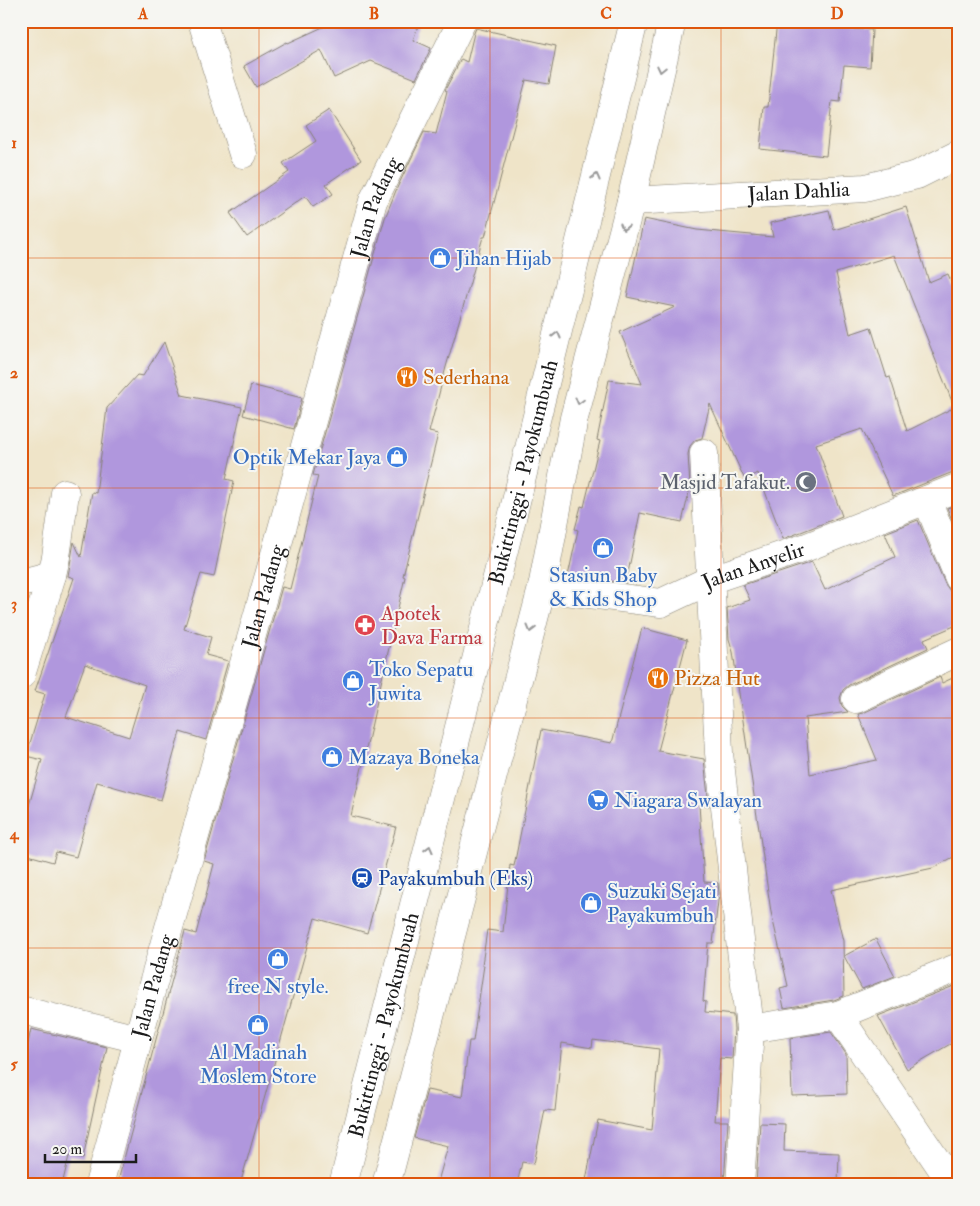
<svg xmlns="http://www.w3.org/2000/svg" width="980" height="1206" font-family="'IM FELL Double Pica',serif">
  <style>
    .building { fill: #b097dd; fill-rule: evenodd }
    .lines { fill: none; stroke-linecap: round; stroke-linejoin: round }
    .minor-casing { stroke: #868072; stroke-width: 29 }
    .highway-casing { stroke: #868072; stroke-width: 29 }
    .minor { stroke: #fff; stroke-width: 28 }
    .highway { stroke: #fff; stroke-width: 28 }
    .oneway { stroke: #999 }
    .grid { fill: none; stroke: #de560d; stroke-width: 1; stroke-opacity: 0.55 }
    .labels { text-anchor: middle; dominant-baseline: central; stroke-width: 4; stroke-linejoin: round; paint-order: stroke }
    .street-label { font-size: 21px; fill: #1c1c1c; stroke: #f6f6f2 }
    .shop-label { font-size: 21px; fill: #366cbe; stroke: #f6f6f2; text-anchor: start }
    .food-label { font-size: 21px; fill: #c56008; stroke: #f6f6f2; text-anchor: start }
    .worship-label { font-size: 21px; fill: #5b616d; stroke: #f6f6f2; text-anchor: end }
    .health-label { font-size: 21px; fill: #be3a42; stroke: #f6f6f2; text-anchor: start }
    .transit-label { font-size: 21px; fill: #164399; stroke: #f6f6f2; text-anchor: start }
    .neatline { fill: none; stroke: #de560d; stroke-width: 2 }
    .grid-label { font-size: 16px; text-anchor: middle; font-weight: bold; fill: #de560d }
  </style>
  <rect width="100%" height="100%" fill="#f6f6f2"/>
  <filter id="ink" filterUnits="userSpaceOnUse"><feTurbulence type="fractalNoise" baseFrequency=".02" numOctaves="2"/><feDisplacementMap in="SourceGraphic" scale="10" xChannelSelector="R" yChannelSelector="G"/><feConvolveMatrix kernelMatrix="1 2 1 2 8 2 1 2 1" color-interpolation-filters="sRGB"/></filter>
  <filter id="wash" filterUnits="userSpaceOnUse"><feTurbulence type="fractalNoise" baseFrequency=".0096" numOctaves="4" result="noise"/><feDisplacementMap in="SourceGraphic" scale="20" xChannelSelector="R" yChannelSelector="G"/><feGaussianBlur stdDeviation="1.12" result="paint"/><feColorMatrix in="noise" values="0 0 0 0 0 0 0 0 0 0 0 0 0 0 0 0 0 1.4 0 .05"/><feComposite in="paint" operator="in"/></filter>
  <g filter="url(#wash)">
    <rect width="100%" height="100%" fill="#efe4c8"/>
    <g id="blocks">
      <g class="building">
        <polygon points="336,21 420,21 413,40 431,48 416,79 371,61 334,78 321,50 256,87 244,66 287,42 288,43"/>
        <polygon points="777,21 839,21 839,28 872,30 870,67 844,65 840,102 832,101 826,156 760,149 764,107 768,107"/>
        <polygon points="476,28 556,46 549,84 526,80 485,237 483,237 446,367 429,432 438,434 403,576 405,577 351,816 396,827 367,933 315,918 240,1185 117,1185 185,931 196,934 214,864 204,861 282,587 290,589 318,476 313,475 385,218 397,188 424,132 436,134 447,91 445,90 461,59 467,62 474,33"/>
        <polygon points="329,110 361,160 326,184 333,194 313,207 305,196 247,237 230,213 289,172 283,163 316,141 306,125"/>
        <polygon points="906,207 929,282 948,274 959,301 959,414 957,414 894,255 836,273 850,334 871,327 887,378 890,377 907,431 951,409 959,423 959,472 953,472 893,496 862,429 816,444 842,516 783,539 758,473 745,480 710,404 702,438 695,440 690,446 688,454 690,488 682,522 640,513 626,583 568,576 578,530 575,529 581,506 584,507 600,441 597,440 609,380 642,384 620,332 675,307 627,297 644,219 697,230 773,237 770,223 829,210 834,230"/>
        <path d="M164,342L182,395L242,407L226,479L234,481L214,577L201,574L184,629L211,637L206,655L228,661L206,740L180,732L161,800L97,782L76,857L56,852L53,862L21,853V833L42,760L26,756L45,694L35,691L74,578L68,576L74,542L81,557L92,492L96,493L107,408L137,375L143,376ZM85,664L145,685L129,737L66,717Z"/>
        <polygon points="251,385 302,398 294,429 243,415"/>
        <polygon points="959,504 959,536 947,508"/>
        <polygon points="918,520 945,584 950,591 959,593 959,624 924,639 928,648 849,685 843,690 840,698 842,706 848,712 805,718 810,774 877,760 858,714 863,713 940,677 942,683 959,675 959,854 933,868 831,890 843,941 844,996 834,1000 784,1008 780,988 788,986 771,912 733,652 729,639 727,608 750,600 743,585 812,562 825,590 895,557 885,533"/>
        <polygon points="642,628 687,640 658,751 704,759 709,806 699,804 704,882 718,883 719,893 713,943 708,943 703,1001 706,1002 705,1012 733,1015 734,1029 732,1059 720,1058 715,1121 728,1121 724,1183 720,1183 720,1185 585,1185 598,1120 652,1130 659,1049 593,1040 592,1048 562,1043 555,1111 545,1110 534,1164 522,1162 517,1185 437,1185 448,1146 414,1138 427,1090 462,1097 469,1041 473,1041 484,965 482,965 487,930 503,932 510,865 514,866 541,730 612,743"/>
        <polygon points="876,939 895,976 862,989 844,956"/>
        <polygon points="959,984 959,1039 907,1069 878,1016"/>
        <polygon points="31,1029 107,1047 83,1158 69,1156 62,1185 21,1185 21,1075"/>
        <polygon points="831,1032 846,1054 847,1094 792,1096 790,1038"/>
        <polygon points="760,1123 785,1124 784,1151 839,1153 838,1185 756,1184"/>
      </g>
    </g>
  </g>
  <g filter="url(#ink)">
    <use href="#blocks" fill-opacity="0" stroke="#868072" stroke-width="1"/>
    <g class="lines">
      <g class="minor-casing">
        <g id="minor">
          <polyline points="202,21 243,154"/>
          <path id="s1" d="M631,201L865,188L917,175L959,154"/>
          <polyline points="704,453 719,753 750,1029 740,1185"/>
          <polyline points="927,500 959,578"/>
          <polyline points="21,583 52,575"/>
          <path id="s2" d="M542,588L661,603L710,580L807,547L959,487"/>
          <polyline points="21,675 52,575 56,557 65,493"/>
          <polyline points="856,699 959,651"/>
          <polyline points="21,1010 138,1039"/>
          <polyline points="838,1015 953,1185"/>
          <polyline points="750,1029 838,1015 959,967"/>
          <path id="s3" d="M99,1185L153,984L277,547L373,201L462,21"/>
        </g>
      </g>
      <g class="highway-casing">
        <g id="highway">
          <path id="s4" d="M343,1185L510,526L634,21"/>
          <polyline points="386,1185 542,588 574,418 631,201 672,21"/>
        </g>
      </g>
      <use href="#minor" class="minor"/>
      <use href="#highway" class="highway"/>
    </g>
    <defs><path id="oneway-chevron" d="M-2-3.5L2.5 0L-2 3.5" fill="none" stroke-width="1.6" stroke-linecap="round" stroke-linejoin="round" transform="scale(1.25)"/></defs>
    <g class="oneway">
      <use href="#oneway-chevron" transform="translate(661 69) rotate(103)"/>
      <use href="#oneway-chevron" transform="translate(596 177) rotate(-76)"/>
      <use href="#oneway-chevron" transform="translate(624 227) rotate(104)"/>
      <use href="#oneway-chevron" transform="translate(557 335) rotate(-76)"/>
      <use href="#oneway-chevron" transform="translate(579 401) rotate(105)"/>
      <use href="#oneway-chevron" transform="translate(531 629) rotate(105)"/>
      <use href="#oneway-chevron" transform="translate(429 849) rotate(-76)"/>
    </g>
  </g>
  <path class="grid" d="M259,21V1185M490,21V1185M721,21V1185M21,258H959M21,488H959M21,718H959M21,948H959"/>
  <defs>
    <g id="shop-disc" transform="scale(1.125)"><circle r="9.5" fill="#3f7fe0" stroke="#f6f6f2"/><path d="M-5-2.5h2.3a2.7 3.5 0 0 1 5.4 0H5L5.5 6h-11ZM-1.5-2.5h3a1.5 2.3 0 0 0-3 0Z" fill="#fff"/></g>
    <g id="restaurant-disc" transform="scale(1.125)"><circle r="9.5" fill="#e8710a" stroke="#f6f6f2"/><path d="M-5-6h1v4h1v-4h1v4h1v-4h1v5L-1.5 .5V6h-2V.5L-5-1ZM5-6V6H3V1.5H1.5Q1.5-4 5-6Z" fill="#fff"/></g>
    <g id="mosque-disc" transform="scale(1.125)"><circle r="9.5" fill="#6b7280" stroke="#f6f6f2"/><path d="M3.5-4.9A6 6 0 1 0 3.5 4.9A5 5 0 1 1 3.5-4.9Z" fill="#fff"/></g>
    <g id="pharmacy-disc" transform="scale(1.125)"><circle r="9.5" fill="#e0444e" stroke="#f6f6f2"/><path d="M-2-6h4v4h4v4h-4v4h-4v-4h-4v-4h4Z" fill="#fff"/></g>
    <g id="supermarket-disc" transform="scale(1.125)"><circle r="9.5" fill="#3f7fe0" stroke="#f6f6f2"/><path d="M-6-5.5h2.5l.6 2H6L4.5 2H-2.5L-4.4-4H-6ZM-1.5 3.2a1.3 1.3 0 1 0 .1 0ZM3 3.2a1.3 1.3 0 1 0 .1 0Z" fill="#fff"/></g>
    <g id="station-disc" transform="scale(1.125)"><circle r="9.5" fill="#1a4fb4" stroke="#f6f6f2"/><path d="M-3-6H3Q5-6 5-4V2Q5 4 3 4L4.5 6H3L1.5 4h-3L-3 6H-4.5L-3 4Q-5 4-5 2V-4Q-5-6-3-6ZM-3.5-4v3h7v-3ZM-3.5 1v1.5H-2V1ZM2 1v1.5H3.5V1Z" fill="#fff"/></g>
  </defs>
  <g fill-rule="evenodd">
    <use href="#shop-disc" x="440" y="258"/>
    <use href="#restaurant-disc" x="407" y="377"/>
    <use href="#shop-disc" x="397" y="457"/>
    <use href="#mosque-disc" x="806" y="482"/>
    <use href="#shop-disc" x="603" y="548"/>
    <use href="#pharmacy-disc" x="365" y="625"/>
    <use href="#restaurant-disc" x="658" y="678"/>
    <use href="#shop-disc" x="353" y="681"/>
    <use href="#shop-disc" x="332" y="757"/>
    <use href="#supermarket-disc" x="598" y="800"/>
    <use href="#station-disc" x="362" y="878"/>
    <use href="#shop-disc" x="591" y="903"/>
    <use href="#shop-disc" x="278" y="959"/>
    <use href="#shop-disc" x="258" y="1025"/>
  </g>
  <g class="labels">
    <g class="street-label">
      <text stroke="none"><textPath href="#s1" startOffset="168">Jalan Dahlia</textPath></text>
      <text stroke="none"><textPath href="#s3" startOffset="1016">Jalan Padang</textPath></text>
      <text stroke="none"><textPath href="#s4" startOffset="735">Bukittinggi - Payokumbuah</textPath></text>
      <text stroke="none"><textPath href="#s2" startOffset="220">Jalan Anyelir</textPath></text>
      <text stroke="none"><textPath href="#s3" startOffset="611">Jalan Padang</textPath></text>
      <text stroke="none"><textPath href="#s3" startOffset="206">Jalan Padang</textPath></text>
      <text stroke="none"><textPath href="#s4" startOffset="165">Bukittinggi - Payokumbuah</textPath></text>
    </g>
    <g class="shop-label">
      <text x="456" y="258">Jihan Hijab</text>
      <text x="381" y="457" text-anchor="end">Optik Mekar Jaya</text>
      <text x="603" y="575" text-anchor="middle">Stasiun Baby<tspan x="603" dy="24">&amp; Kids Shop</tspan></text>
      <text x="369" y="669">Toko Sepatu<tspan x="369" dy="24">Juwita</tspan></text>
      <text x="348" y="757">Mazaya Boneka</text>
      <text x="614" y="800">Niagara Swalayan</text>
      <text x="607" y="891">Suzuki Sejati<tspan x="607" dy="24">Payakumbuh</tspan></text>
      <text x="278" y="986" text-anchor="middle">free N style.</text>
      <text x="258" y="1052" text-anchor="middle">Al Madinah<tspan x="258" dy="24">Moslem Store</tspan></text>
    </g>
    <g class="food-label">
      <text x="423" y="377">Sederhana</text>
      <text x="674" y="678">Pizza Hut</text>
    </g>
    <g class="worship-label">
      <text x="790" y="482">Masjid Tafakut.</text>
    </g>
    <g class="health-label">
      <text x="381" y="613">Apotek<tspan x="381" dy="24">Dava Farma</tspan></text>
    </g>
    <g class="transit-label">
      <text x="378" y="878">Payakumbuh (Eks)</text>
    </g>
  </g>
  <rect width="980" height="1206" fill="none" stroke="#f6f6f2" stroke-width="55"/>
  <path d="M45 1154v8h91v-8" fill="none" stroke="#1c1c1c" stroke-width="2.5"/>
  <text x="52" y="1154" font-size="15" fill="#1c1c1c" stroke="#f6f6f2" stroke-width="4" paint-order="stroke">20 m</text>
  <rect x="28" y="28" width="924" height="1150" class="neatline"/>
  <g class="grid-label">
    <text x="143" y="19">A</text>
    <text x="374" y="19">B</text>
    <text x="606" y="19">C</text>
    <text x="837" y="19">D</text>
    <text x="14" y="148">1</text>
    <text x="14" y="378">2</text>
    <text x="14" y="609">3</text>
    <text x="14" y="839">4</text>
    <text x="14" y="1069">5</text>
  </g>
</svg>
